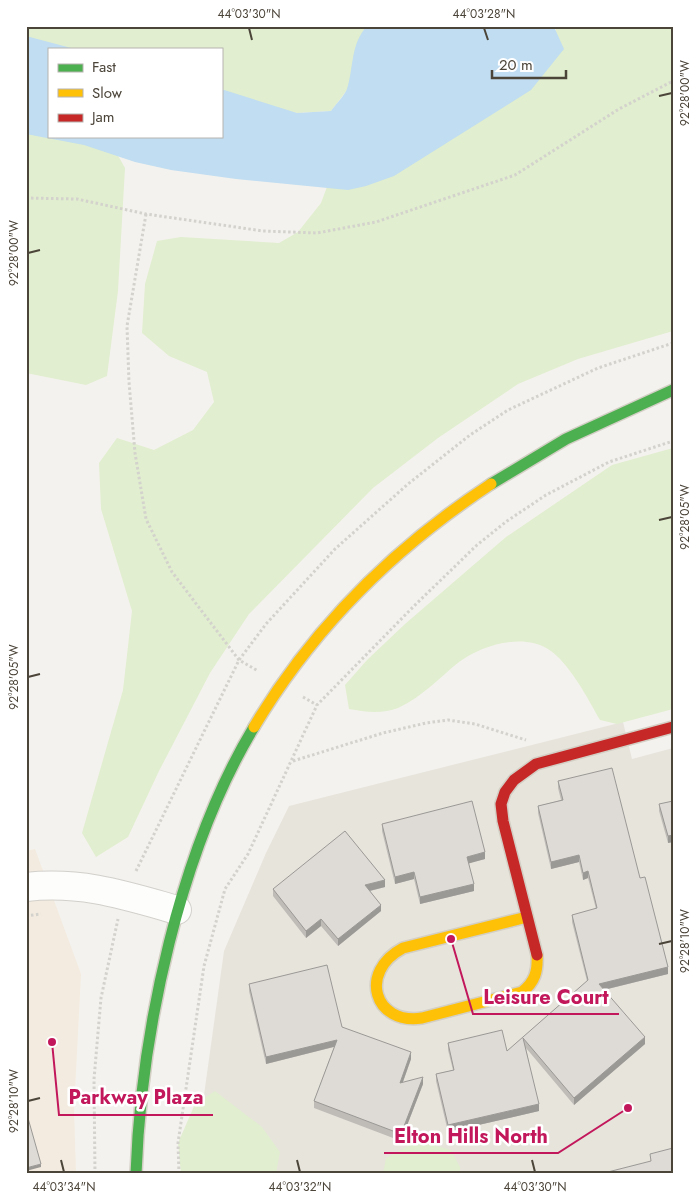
<svg xmlns="http://www.w3.org/2000/svg" width="699" height="1200" font-family="Jost,sans-serif">
  <style>
    .residential { fill: #e7e4dc }
    .commercial { fill: #f3ebdf }
    .green { fill: #e1eecf }
    .water { fill: #c0ddf1 }
    .lines { fill: none; stroke-linecap: round; stroke-linejoin: round }
    .street-casing { stroke: #d2d0cb; stroke-width: 30 }
    .fast-casing { stroke: #d3cfc5; stroke-width: 14 }
    .slow-casing { stroke: #d3cfc5; stroke-width: 14 }
    .jam-casing { stroke: #d3cfc5; stroke-width: 14 }
    .path { stroke: #d3d2cc; stroke-width: 3; stroke-dasharray: 2.5 2.5; stroke-linecap: butt }
    .street { stroke: #fdfdfc; stroke-width: 28 }
    .fast { stroke: #4caf50; stroke-width: 11 }
    .slow { stroke: #ffc107; stroke-width: 11 }
    .jam { stroke: #c62828; stroke-width: 11 }
    .wall { fill: #bfbcb8 }
    .shaded-wall { fill: #9b9996 }
    .building { fill: #dedbd6; stroke: #9b9996 }
    .ticks { fill: none; stroke: #4b4439; stroke-width: 2 }
    .leader { fill: none; stroke: #c2185b; stroke-width: 2 }
    .callout-dot { fill: #c2185b; stroke: #fff; stroke-width: 2 }
    .callout-label { font-size: 20px; text-anchor: middle; font-weight: bold; fill: #c2185b; stroke: #fff; stroke-width: 5; stroke-linejoin: round; paint-order: stroke }
    .neatline { fill: none; stroke: #4b4439; stroke-width: 2 }
    .ticks-label { font-size: 12px; text-anchor: middle; fill: #4b4439 }
  </style>
  <rect width="100%" height="100%" fill="#f4f2ee"/>
  <polygon class="residential" points="623,722 632,759 673,748 673,1174 199,1174 199,1131 224,951 266,853 289,806"/>
  <polygon class="commercial" points="35,849 81,974 74,1110 76,1174 26,1174 26,851"/>
  <g class="green">
    <polygon points="26,26 381,26 364,68 331,111 297,113 221,97 221,49 49,49 26,72"/>
    <polygon points="557,26 673,26 673,331 578,359 518,384 438,438 373,488 249,614 210,673 159,771 128,837 96,857 82,833 123,690 132,611 101,509 99,463 117,438 154,450 193,430 214,402 207,372 169,356 142,333 145,284 157,241 181,237 279,243 298,232 321,203 331,176 549,51"/>
    <polygon points="26,109 49,136 107,136 125,168 118,291 107,376 86,385 26,373"/>
    <path d="M673,448V709L617,724L600,720C588,699 569,662 548,649C522,633 482,645 459,662C439,678 422,697 398,708C383,714 364,712 349,709L345,685L367,660L405,624L506,537L612,465Z"/>
    <polygon points="215,1091 262,1127 280,1152 276,1174 181,1174 178,1143 195,1104"/>
    <polygon points="418,1141 451,1150 460,1167 460,1174 383,1174 386,1158"/>
  </g>
  <path class="water" d="M367,26H546L555,29L564,49L531,90L394,176L366,186L348,190L236,179L171,170L135,162L84,145L26,134V36L75,49H49V136H221V89L297,113L331,111C336,104 344,96 347,89C354,67 350,45 367,26Z"/>
  <g class="lines">
    <g class="street-casing">
      <path id="street" d="M26,887C82,881 124,895 177,910"/>
    </g>
    <g class="fast-casing">
      <g id="fast">
        <polyline points="491,484 566,439 673,390"/>
        <path d="M136,1174C141,1031 180,850 254,727"/>
      </g>
    </g>
    <g class="slow-casing">
      <g id="slow">
        <path d="M254,727C313,628 395,547 491,484"/>
        <path d="M527,917L403,948C358,972 374,1025 422,1018L522,992C535,982 538,971 537,955"/>
      </g>
    </g>
    <g class="jam-casing">
      <polyline id="jam" points="537,955 503,821 501,804 505,792 514,780 536,764 673,727"/>
    </g>
    <g class="path">
      <polyline points="26,198 77,199 146,214 263,231 317,233 376,222 515,175 619,109 673,81"/>
      <polyline points="146,214 127,326 129,382 135,453 146,519 172,572 239,660 258,671"/>
      <polyline points="303,697 317,705"/>
      <polyline points="293,761 383,733 426,723 448,720 475,724 526,740"/>
      <polyline points="136,871 239,660 266,624 335,549 408,484 470,435 508,410 598,368 673,343"/>
      <polyline points="26,916 41,914"/>
      <polyline points="95,1174 94,1079 101,998 118,919"/>
      <polyline points="179,1174 178,1143 204,966 225,889 248,854 317,705 414,606 477,545 507,521 546,495 609,462 673,441"/>
    </g>
    <use href="#street" class="street"/>
    <use href="#fast" class="fast"/>
    <use href="#slow" class="slow"/>
    <use href="#jam" class="jam"/>
  </g>
  <g class="wall">
    <polygon points="558,781 640,878 668,974 604,990 645,1044 574,1105 526,1048 539,1111 448,1132 436,1081 436,1074 453,1070 448,1050 448,1043 507,1051 587,981 572,922 572,915 596,909 588,878 583,880 579,862 551,869 538,813 538,806 561,800 558,788"/>
    <polygon points="673,801 673,842 668,843 659,811 659,804"/>
    <polygon points="382,824 485,859 468,863 474,891 420,904 414,879 395,884 382,831"/>
    <polygon points="385,887 370,891 381,911 338,946 321,926 306,938 273,896 273,889"/>
    <polygon points="249,984 411,1059 403,1082 423,1084 401,1141 314,1108 314,1101 334,1047 266,1064 249,991"/>
  </g>
  <g class="shaded-wall">
    <polygon points="673,835 673,842 668,843 668,836"/>
    <polygon points="485,852 485,859 467,864 467,857"/>
    <polygon points="579,855 579,862 551,869 551,862"/>
    <polygon points="588,871 588,878 583,880 583,873"/>
    <polygon points="414,872 414,879 395,884 395,877"/>
    <polygon points="385,880 385,887 365,892 365,885"/>
    <polygon points="474,884 474,891 420,904 420,897"/>
    <polygon points="381,905 381,911 338,946 338,939"/>
    <polygon points="321,919 321,926 306,938 306,931"/>
    <polygon points="668,967 668,974 599,991 599,984"/>
    <polygon points="645,1037 645,1044 574,1105 574,1098"/>
    <polygon points="337,1040 337,1046 266,1064 266,1057"/>
    <polygon points="411,1052 411,1059 400,1090 400,1083"/>
    <polygon points="423,1077 423,1084 401,1141 401,1134"/>
    <polygon points="539,1104 539,1111 448,1132 448,1125"/>
    <polygon points="41,1164 41,1167 26,1171 26,1168"/>
  </g>
  <g class="building">
    <polygon points="612,768 640,878 645,877 668,967 599,984 645,1037 574,1098 523,1038 539,1104 448,1125 436,1074 454,1070 448,1043 502,1030 507,1051 588,980 572,915 597,908 588,871 583,873 579,855 551,862 538,806 563,800 558,781"/>
    <polygon points="472,801 485,852 467,857 474,884 420,897 414,872 395,877 382,824"/>
    <polygon points="673,801 673,835 668,836 659,804"/>
    <polygon points="345,831 385,880 365,885 381,905 338,939 321,919 306,931 273,889"/>
    <polygon points="327,965 342,1027 411,1052 400,1083 423,1077 401,1134 314,1101 337,1040 266,1057 249,984"/>
    <polygon points="26,1111 41,1164 26,1168"/>
    <polygon points="673,1148 673,1174 600,1174 651,1161 650,1154"/>
  </g>
  <path class="ticks" d="M249,28L252,40M484,28L488,40M659,96L672,93M28,253L40,250M659,520L672,517M28,677L40,674M659,944L672,941M28,1101L40,1098M61,1160L64,1172M297,1160L300,1172M532,1160L535,1172"/>
  <path class="leader" d="M451 939L473 1014H619M52 1042L59 1115H213M628 1108L558 1153H384"/>
  <g class="callout-dot">
    <circle cx="451" cy="939" r="5"/>
    <circle cx="52" cy="1042" r="5"/>
    <circle cx="628" cy="1108" r="5"/>
  </g>
  <g class="callout-label">
    <text x="546" y="1004">Leisure Court</text>
    <text x="136" y="1104">Parkway Plaza</text>
    <text x="471" y="1143">Elton Hills North</text>
  </g>
  <rect width="699" height="1200" fill="none" stroke="#ffffff" stroke-width="55"/>
  <rect x="48" y="48" width="175" height="90" fill="#ffffff" stroke="#b7b4b0"/>
  <rect x="58" y="64" width="25" height="8" fill="#4caf50" stroke="#b7b4b0"/>
  <text x="92" y="72" font-size="15" fill="#4b4439">Fast</text>
  <rect x="58" y="89" width="25" height="8" fill="#ffc107" stroke="#b7b4b0"/>
  <text x="92" y="98" font-size="15" fill="#4b4439">Slow</text>
  <rect x="58" y="114" width="25" height="8" fill="#c62828" stroke="#b7b4b0"/>
  <text x="92" y="122" font-size="15" fill="#4b4439">Jam</text>
  <path d="M492 70v8h74v-8" fill="none" stroke="#4b4439" stroke-width="2.5"/>
  <text x="499" y="70" font-size="15" fill="#4b4439" stroke="#ffffff" stroke-width="4" paint-order="stroke">20 m</text>
  <rect x="28" y="28" width="644" height="1144" class="neatline"/>
  <g class="ticks-label">
    <text x="249" y="18">44°03'30"N</text>
    <text x="484" y="18">44°03'28"N</text>
    <text transform="translate(685 93) rotate(-90)" y="4">92°28'00"W</text>
    <text transform="translate(14 253) rotate(-90)" y="4">92°28'00"W</text>
    <text transform="translate(685 517) rotate(-90)" y="4">92°28'05"W</text>
    <text transform="translate(14 677) rotate(-90)" y="4">92°28'05"W</text>
    <text transform="translate(685 941) rotate(-90)" y="4">92°28'10"W</text>
    <text transform="translate(14 1101) rotate(-90)" y="4">92°28'10"W</text>
    <text x="64" y="1191">44°03'34"N</text>
    <text x="300" y="1191">44°03'32"N</text>
    <text x="535" y="1191">44°03'30"N</text>
  </g>
</svg>
